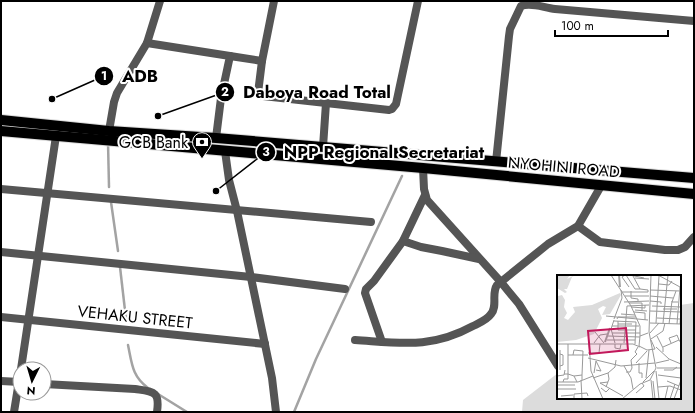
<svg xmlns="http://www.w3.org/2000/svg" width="695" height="413" font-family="Jost,sans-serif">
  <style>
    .green { fill: #dcdcdc }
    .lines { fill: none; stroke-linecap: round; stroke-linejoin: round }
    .stream { stroke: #a3a3a3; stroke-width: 2.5 }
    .major-casing { stroke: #dbdbdb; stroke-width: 12 }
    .minor { stroke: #555; stroke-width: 8 }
    .major { stroke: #000; stroke-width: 10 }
    .labels { text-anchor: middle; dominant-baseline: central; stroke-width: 4; stroke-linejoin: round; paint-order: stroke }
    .poi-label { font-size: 16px; fill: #000; stroke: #fff; text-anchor: end }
    .street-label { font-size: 16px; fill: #000; stroke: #fff }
    .inset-river { fill: none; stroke: #a3a3a3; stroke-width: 2 }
    .inset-road { fill: none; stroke: #999; stroke-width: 1 }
    .view { fill: #c2185b; fill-opacity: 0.15; stroke: #c2185b; stroke-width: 2 }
    .inset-edge { fill: none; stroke: #000; stroke-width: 2 }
    .leader { fill: none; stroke: #000; stroke-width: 1.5 }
    .callout-dot { fill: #000; stroke: #fff; stroke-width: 1.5 }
    .mark-label { font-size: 12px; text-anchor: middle; font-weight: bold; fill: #fff }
    .callout-label { font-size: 17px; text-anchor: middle; font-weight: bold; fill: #000; stroke: #fff; stroke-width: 4; stroke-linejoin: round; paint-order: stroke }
  </style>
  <rect width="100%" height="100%" fill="#fff"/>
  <polygon class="green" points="694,303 694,412 522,412 523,400 558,373 558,398 680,398 680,305"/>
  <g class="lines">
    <g class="stream">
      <polyline points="108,142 109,187"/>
      <polyline points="111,202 118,251"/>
      <polyline points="120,267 126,319"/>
      <path d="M128,345C132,364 132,376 148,388"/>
      <polyline points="158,394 187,412"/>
      <polyline points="294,412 316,359 402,176"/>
    </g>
    <g class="major-casing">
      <g id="major">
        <polyline points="1,120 109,131 216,138 694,178"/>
        <polyline points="1,131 423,168 694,194"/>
      </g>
    </g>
    <g class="minor">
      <polyline points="274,1 262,61 258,93 263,96 389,110 392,109 396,104 418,1"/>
      <polyline points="147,43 160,1"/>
      <polyline points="230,56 262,61"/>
      <polyline points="109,131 114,102 117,93 147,43 230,56 221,98 216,138"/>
      <polyline points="323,147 326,103"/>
      <polyline points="225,151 229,180 237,211 272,378 276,412"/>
      <path d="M496,162L509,36L510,29L521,6C532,2 544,8 555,9L694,21"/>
      <polyline points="423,168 424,189 427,200 500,281 519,304 558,366"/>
      <polyline points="1,189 371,222"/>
      <polyline points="578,226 600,242 665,250 678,250 685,247 694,237"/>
      <polyline points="403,241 421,247 442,251 479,259"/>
      <polyline points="1,252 251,277 345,289"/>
      <polyline points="1,317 265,344"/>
      <path d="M355,340C401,343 431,349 473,326C479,323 487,320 491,314C498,306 491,294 497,285L548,244L578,226L601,186"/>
      <polyline points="382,342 365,293 366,289 374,281 403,241 425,195"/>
      <polyline points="21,369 56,136"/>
      <polyline points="1,381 20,382"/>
      <path d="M44,384L135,389C154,392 160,391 157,412"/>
      <polyline points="14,412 20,375"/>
    </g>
    <use href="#major" class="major"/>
  </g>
  <defs>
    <g id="bank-pin" transform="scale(1)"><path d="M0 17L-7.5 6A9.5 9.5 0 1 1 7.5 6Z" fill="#000" stroke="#fff"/><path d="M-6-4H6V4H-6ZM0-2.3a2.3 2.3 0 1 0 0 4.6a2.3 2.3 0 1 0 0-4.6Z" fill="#fff"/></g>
  </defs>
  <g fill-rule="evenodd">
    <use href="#bank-pin" x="202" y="142"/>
  </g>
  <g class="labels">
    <g class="poi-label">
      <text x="188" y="142">GCB Bank</text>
    </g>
    <g class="street-label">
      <text transform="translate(564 167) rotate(5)">NYOHINI ROAD</text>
      <text transform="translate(135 317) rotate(6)">VEHAKU STREET</text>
    </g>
  </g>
  <g transform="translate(557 275)">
    <rect width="124" height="124" fill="#fff"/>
    <path d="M0,0H13L10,4L18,0L15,2L10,14H7L10,17L8,18L0,13ZM63,18L64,20L53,39L45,40L49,32L46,31L41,34L45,43L37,59L19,65L0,67L1,21L5,20L8,25L7,32L10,38L7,43L11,45L18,37L16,32L35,30Z" fill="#dcdcdc"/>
    <path class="inset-river" d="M62,0L63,12M48,67L53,53"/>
    <path class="inset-road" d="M54,0L74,31L83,51V61M68,0L65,2L72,12M69,0L78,14H83M73,0L87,3M101,0L123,12L120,49M76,1L83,14L91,15M78,3L92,4M102,9L112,10L115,6M93,15L124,16M74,16V23L81,24V26M119,16L115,27H121M65,17H91V15M68,21H92M93,21L116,23M93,26L104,27V29M67,27L92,26M72,28H85V35M95,31L124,32M74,32L88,33V30M106,34H120M78,35L90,36M93,36L124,37M77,37L88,38V45M64,39L78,40M49,41L91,45M100,43L123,44M57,44L65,23L64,15M60,44L61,42H79M57,45L54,54L58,68M57,46L79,47L78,69M61,46V55H79M93,48L124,49M99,48L102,1M106,48L111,0M61,49H75M112,49L115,26M123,49L124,37M55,51H82M38,57L47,68M55,58H83M91,58L83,61L82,71L90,75L98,74L94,65M93,58L102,48M51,61L83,62M100,61L106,73V77M94,64L106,56L108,48M50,65H78M32,68L34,96L46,124M37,68L43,60L50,59M67,68L70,31L92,30M114,68L112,63L118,61L120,60L122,65M0,69H76L83,72M58,69V73L63,74L64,69M99,72L112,84L124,89M106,72L122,65L124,68M3,75V95M31,78H42L43,69M3,79L6,80V90L3,91M11,80H31M16,80L17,75L26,76L25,100M31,83L64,91L98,88M79,88L90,76M82,88V98H85V103M99,88L112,85M67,91L74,103L76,114M100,93H124M39,95L44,96L39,86M107,95H116L120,92M99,96L102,124M69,97H73L75,93L74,85L80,79L78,77L81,72M37,98L39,86M51,98L58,92L59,85M7,99H11V69M11,99L17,101L20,107M101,100L124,103M0,101L7,100L8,95M17,101L25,100V105M36,103L51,98M89,103L92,75M24,105L25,124M94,105L96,124M96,106L98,124M110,106L122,111M0,107H21L36,101M6,107L7,104H11V99M51,107L43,108L66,121M86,107L97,96M0,109V124M0,110H18M49,112L52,104L51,98M101,112L113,111L124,115M44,113L49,117L53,113M0,114H19M79,118L87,111L85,108M4,121L16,120M17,124V119L30,118L31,121M65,124L83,109L93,105L99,93L92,57L94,0M108,124L111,111M113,124L118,109M117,124L124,105"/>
    <path class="view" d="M69,53L71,75L33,79L31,56Z"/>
    <rect width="124" height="124" class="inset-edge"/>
  </g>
  <path class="leader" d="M52 99L104 76M158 116L225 92M216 191L266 152"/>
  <g class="callout-dot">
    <circle cx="52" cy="99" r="4"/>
    <circle cx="158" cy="116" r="4"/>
    <circle cx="216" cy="191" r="4"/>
    <circle cx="104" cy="76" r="10"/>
    <circle cx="225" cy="92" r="10"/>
    <circle cx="266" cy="152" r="10"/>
  </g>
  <g class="mark-label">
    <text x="104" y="80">1</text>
    <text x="225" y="96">2</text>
    <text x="266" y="156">3</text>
  </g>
  <g class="callout-label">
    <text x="140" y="82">ADB</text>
    <text x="317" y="98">Daboya Road Total</text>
    <text x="384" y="158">NPP Regional Secretariat</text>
  </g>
  <rect width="695" height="413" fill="none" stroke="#000000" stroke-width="4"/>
  <g transform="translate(32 381) rotate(185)"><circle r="19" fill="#ffffff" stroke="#999999"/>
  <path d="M0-3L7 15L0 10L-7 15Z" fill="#000000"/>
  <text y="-6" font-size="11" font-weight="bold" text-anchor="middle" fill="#000000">N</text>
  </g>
  <path d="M555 30v6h113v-6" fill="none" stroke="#000000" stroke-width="2"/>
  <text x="561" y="30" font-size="12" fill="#000000" stroke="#ffffff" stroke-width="3" paint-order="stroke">100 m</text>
</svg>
